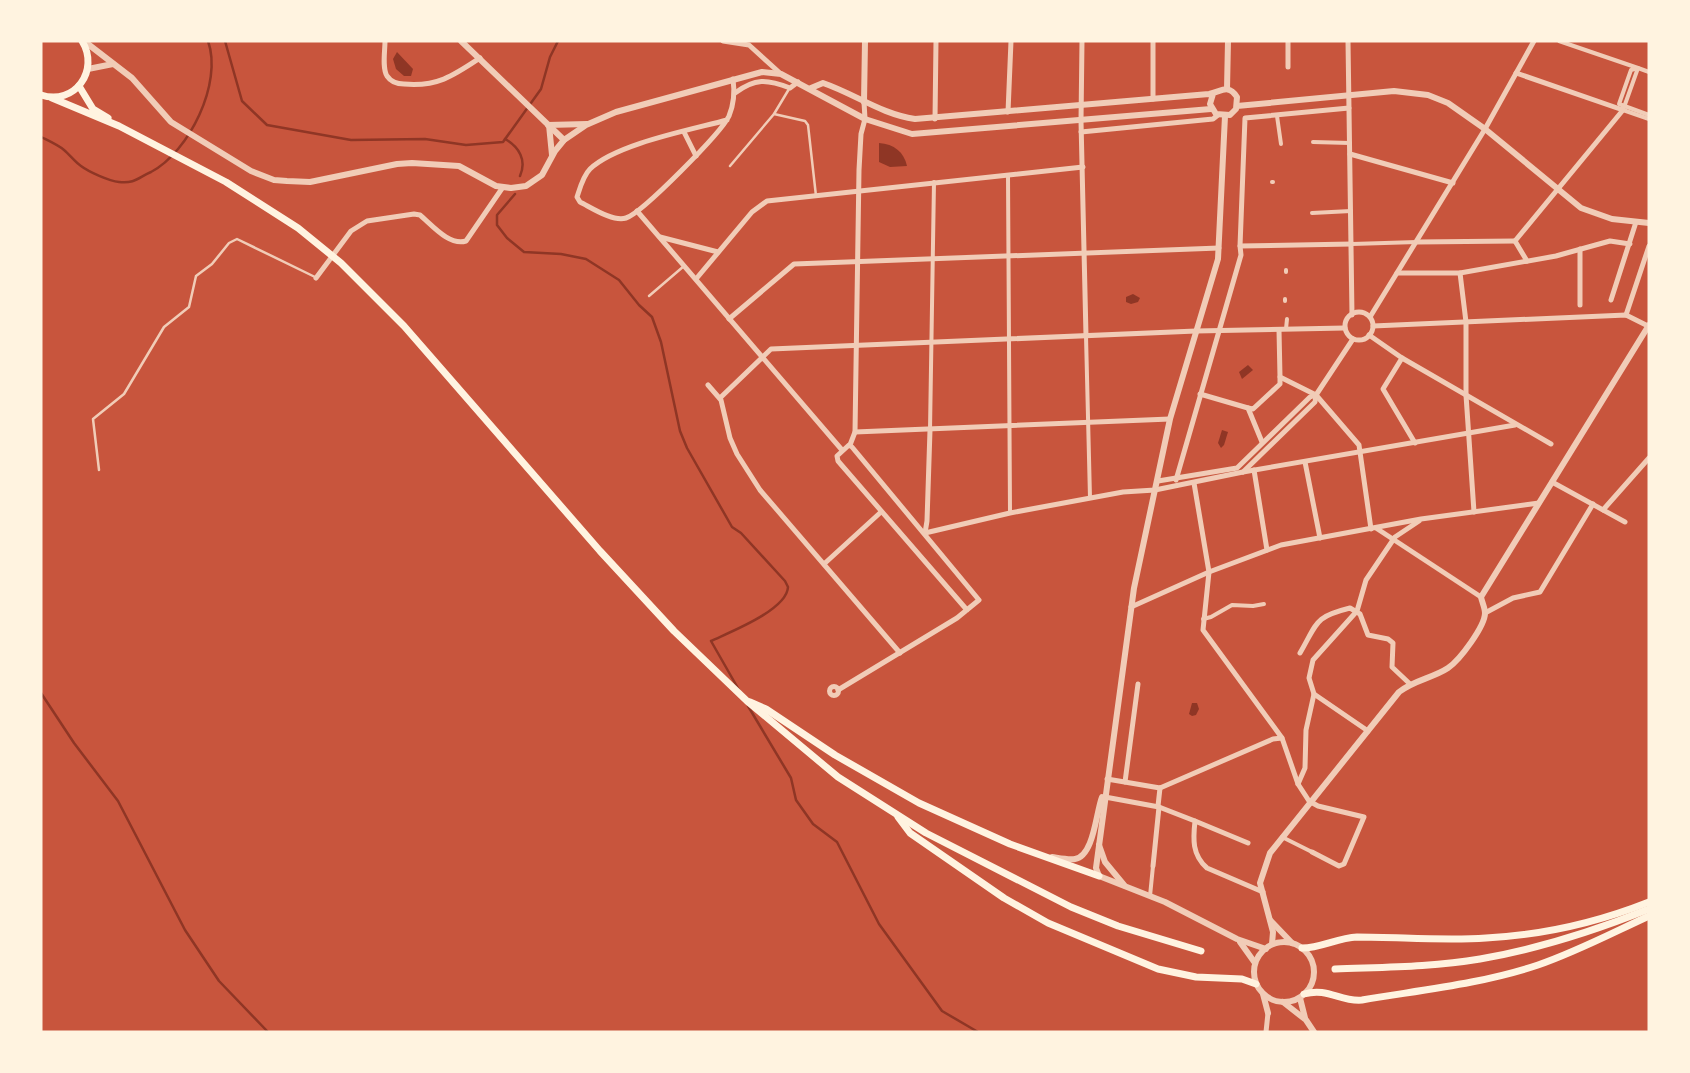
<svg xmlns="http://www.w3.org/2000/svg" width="1690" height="1073" font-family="'Fira Sans',sans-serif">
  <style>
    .water { fill: #8f3625 }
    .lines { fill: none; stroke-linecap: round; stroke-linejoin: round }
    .stream { stroke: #8f3625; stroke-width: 2.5 }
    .service { stroke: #f1ccb7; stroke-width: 2.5 }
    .pedestrian { stroke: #f1ccb7; stroke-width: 4 }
    .minor { stroke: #f1ccb7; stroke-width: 5 }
    .tertiary { stroke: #f1ccb7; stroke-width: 6 }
    .secondary { stroke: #fff3e0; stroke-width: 7 }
  </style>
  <rect width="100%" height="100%" fill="#c8553d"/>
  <g class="water">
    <polygon points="397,52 413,69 411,76 404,76 396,69 393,59"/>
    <path d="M879,143C894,144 904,152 907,166L890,167L879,162Z"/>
    <polygon points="1133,294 1140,298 1138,302 1131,304 1126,302 1126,297"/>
    <polygon points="1248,365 1253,370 1242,379 1239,372"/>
    <polygon points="1222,430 1228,432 1224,445 1221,448 1218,443"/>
    <polygon points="1192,703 1197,703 1199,709 1196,715 1192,716 1189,714"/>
  </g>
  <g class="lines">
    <g class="stream">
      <polyline points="225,41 242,101 267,125 351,140 425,139 466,145 503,142 541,89 550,57 558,41"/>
      <path d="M41,137C49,141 58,145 64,150C70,155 75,162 81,166C89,172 109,181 119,182C135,184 139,177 151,172C189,152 223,83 208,41"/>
      <path d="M505,139C519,147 527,160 520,176"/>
      <path d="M515,194L497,215V225L507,238L524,252L561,254L586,259L619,280L639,305L652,317L661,342L680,431L687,448L732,527L741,533L785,581L788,587C787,610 730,632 711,641L739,690"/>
      <polyline points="41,693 74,743 118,801 185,930 219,981 268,1032"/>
      <polyline points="748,706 791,778 796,800 813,824 837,842 879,924 942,1011 978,1032"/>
    </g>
    <g class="service">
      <polyline points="774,114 805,121 808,125 816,196"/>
      <polyline points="730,166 774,114 789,89"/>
      <polyline points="649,296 684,266"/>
      <polyline points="99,470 93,419 124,394 164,327 189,307 196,276 212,264 229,243 237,239 315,277"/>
    </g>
    <g class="pedestrian">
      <polyline points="1559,41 1638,68 1623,110 1649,119"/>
      <polyline points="1649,72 1638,68 1631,70 1619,104 1649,115"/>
      <polyline points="1277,116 1281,144"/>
      <polyline points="1313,142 1350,143"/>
      <polyline points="1008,175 1010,513"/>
      <polyline points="1272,182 1273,182"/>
      <polyline points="1312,213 1351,211"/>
      <polyline points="1352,244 1417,242"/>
      <polyline points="1286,272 1286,270"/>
      <polyline points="1285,299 1285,301"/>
      <polyline points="1286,329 1287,319"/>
      <polyline points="1086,336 1090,498"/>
      <polyline points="930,430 934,182"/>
      <polyline points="1203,619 1211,617 1232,605 1253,606 1264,604"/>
      <polyline points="1282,837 1312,852"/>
      <polyline points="1150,896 1153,866"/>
    </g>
    <g class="minor">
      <path d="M385,41C385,51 382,68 387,76C391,82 398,84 404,84C437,87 453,76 480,58"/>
      <polyline points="723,41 749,45 781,74"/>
      <polyline points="1082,41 1081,121 1086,336"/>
      <polyline points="1288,41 1288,67"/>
      <polyline points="1348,41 1352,315"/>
      <path d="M735,93C755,78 767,79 790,88L798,82"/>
      <polyline points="1153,99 1153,41"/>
      <polyline points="1008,112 1011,41"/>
      <polyline points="935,119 936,41"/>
      <path d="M727,120C690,130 616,144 590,169C583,176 580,188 577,197L580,202C592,208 613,222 626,218C642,213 721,133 729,116C734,104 735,93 733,79"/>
      <polyline points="684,132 696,156"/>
      <polyline points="1081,132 1213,119 1218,115"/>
      <polyline points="1350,154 1453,183"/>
      <polyline points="637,211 842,450"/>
      <polyline points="660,237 718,252"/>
      <polyline points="1515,241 1623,110 1516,73"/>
      <polyline points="1515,241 1527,261"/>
      <polyline points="1417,242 1515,241"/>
      <polyline points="1240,246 1352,244"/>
      <polyline points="1397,273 1460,273 1556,256 1610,241 1630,244"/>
      <polyline points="1460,273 1466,322 1466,395 1474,512"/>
      <path d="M316,278L351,231L367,221L414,214L420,215C432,225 449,246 466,241L503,187"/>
      <polyline points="696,279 752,212 767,201 1083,167"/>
      <polyline points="1611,300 1636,222"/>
      <polyline points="1580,305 1580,249"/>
      <circle cx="1359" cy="326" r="14"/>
      <polyline points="1626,315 1649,246"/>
      <polyline points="1370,317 1485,129 1534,41"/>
      <polyline points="729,319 794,264 1219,248"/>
      <polyline points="1373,326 1626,315 1648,326"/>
      <polyline points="1279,330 1280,377 1316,395 1359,445 1371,529"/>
      <polyline points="1369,335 1402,358 1551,444"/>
      <polyline points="1402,358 1383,389 1415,443"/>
      <polyline points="708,385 721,400 730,438 737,454 760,490 900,653"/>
      <polyline points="1200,394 1248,408 1262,442"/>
      <polyline points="720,398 771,349 1196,331 1345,328"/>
      <polyline points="1248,408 1253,409 1280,384 1280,377"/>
      <polyline points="855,432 1170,419"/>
      <polyline points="850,445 855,432 859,170 861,134 865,119 864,102"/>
      <polyline points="1305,462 1320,538"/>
      <polyline points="1254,470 1267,550"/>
      <polyline points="1243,472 1315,402 1316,395 1353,339"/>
      <polyline points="1176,480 1241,255 1240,246 1245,118 1349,108"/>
      <polyline points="1158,481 1237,468 1310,397 1316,395"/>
      <polyline points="1552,482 1625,522"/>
      <polyline points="1194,483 1209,572 1203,630 1282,738 1298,784 1309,801 1318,806 1364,817 1344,864 1339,866 1312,852"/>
      <polyline points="1603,510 1649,458"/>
      <polyline points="1376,528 1481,597"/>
      <polyline points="925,533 1010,513 1123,492 1155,490 1243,472 1515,425"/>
      <polyline points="925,533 927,521 930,430"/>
      <polyline points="824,564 881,512"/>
      <polyline points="1131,607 1209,572 1281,545 1421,519 1539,503"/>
      <polyline points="1485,613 1513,598 1540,592 1593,504"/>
      <path d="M1300,653C1318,622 1314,617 1350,608L1360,614L1368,635L1388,639L1393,643L1392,667L1410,684"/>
      <circle cx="834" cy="691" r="4.5"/>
      <polyline points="838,690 957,618 979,600 852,447 849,445 837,456 838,461 967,610"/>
      <polyline points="1314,694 1368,731"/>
      <polyline points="1107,779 1160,788"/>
      <polyline points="1125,782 1138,684"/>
      <polyline points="1298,784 1305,768 1306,730 1314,694 1309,678 1313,660 1357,611 1366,580 1395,537 1419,521"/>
      <polyline points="1160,788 1273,739 1282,738"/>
      <path d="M1105,797L1159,807L1195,821C1193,839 1192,855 1207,868L1263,892"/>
      <polyline points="1158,806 1160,788"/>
      <polyline points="1195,821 1248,843"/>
      <polyline points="1153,866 1159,807"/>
      <polyline points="1266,1032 1268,1013"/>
    </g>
    <g class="tertiary">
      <polyline points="84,41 132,78 171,122 251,171 274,180 287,181 310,182 397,164 412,163 459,166 496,186 511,188 526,186 542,175 555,151 564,140 586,125 616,112 762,72 781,74 865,119 912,134 1211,109"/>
      <polyline points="461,41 564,140"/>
      <polyline points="88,69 113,64"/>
      <path d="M811,88L823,83C855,94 881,114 915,119L1209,94C1221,92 1228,83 1237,97L1236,109L1230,115L1216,114L1210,104L1213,94"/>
      <polyline points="1227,89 1228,41"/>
      <polyline points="864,102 865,41"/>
      <polyline points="1237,106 1394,91 1428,95 1448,103 1485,129 1581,208 1612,219 1649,223"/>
      <polyline points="1225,116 1218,259 1170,419 1134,588 1096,868 1099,876 1165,902 1237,939 1266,949"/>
      <polyline points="548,125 587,124"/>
      <polyline points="549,125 552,155"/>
      <polyline points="1099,845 1105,862 1124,885"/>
      <path d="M1052,857C1059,858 1068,860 1075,859C1094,856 1096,812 1102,797"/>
      <polyline points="1271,921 1292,943"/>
      <polyline points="1240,942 1255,963"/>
      <circle cx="1284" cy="972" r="30"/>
      <path d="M1272,944L1273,932L1260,883L1270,853L1399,692C1414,680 1433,678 1448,668C1460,660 1485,626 1485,613C1485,608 1482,602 1481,597L1649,325"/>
      <polyline points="1263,994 1268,1013"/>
      <polyline points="1300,998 1305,1018"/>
      <polyline points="1283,1002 1306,1020 1314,1032"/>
    </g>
    <g class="secondary">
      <polyline points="79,86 93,109 108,118"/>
      <path d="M41,95C75,106 100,70 82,41"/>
      <polyline points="52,98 119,126 226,182 298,228 341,263 404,326 600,551 674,631 747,701 838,777 926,833 1071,907 1118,926 1201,951"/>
      <polyline points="750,702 766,709 835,755 919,803 1010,844 1099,876"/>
      <polyline points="898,817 910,833 1004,898 1048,923 1158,969 1196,977 1242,979 1256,984"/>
      <path d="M1302,948C1321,948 1337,938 1357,937C1400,937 1444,941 1486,938C1543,935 1596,923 1649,902"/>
      <path d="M1335,969C1383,967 1432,967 1480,959C1538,949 1594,931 1649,909"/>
      <path d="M1304,994C1328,987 1340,1002 1362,1000C1421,990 1481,984 1538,965C1576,952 1612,933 1649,916"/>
    </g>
  </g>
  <rect width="1690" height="1073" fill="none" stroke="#fff3e0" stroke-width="85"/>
</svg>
